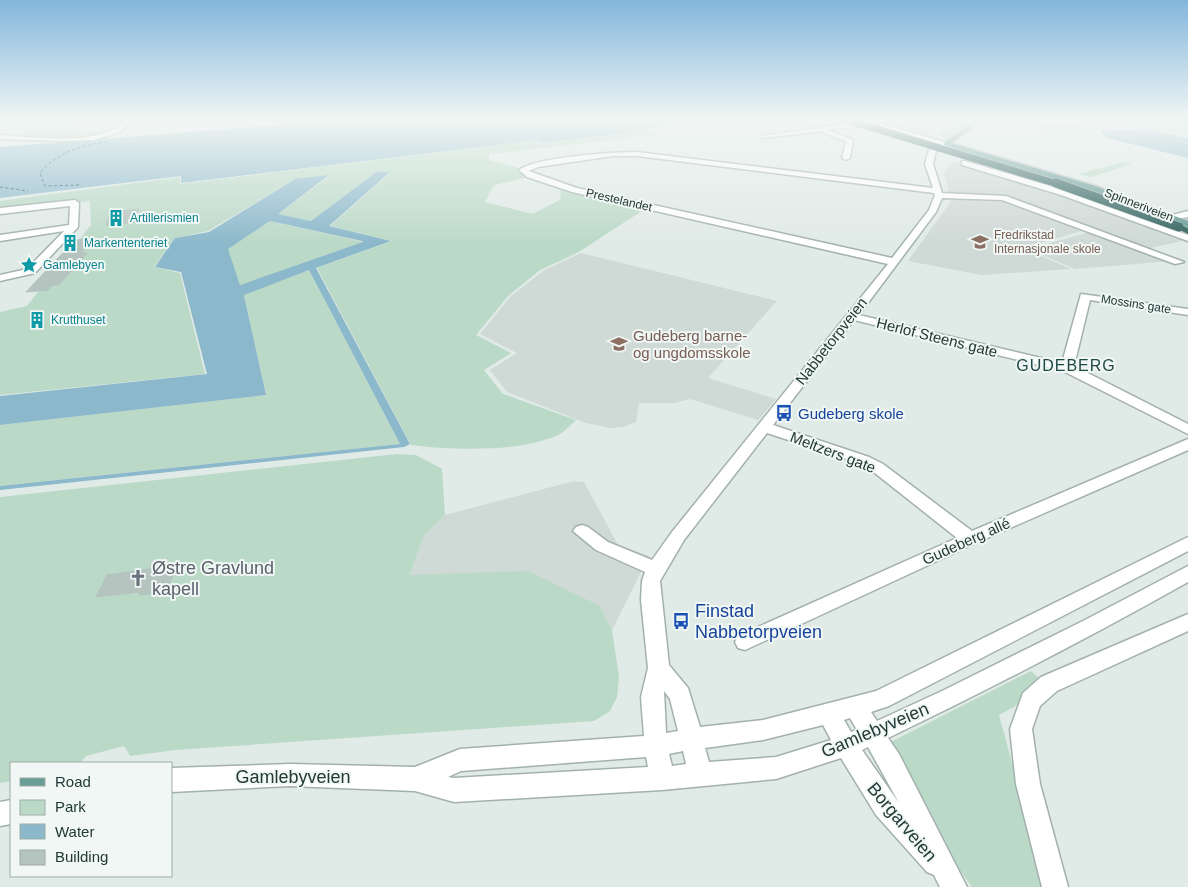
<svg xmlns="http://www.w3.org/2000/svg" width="1188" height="887" font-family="Helvetica,sans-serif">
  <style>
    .built { fill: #cfd9d6 }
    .green { fill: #bbd9c7 }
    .water { fill: #8cb8cb; fill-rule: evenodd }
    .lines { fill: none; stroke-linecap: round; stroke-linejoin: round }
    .ferry { stroke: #22576f; stroke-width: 1; stroke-dasharray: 3 2.5; stroke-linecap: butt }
    .building { fill: #b6c4c0; stroke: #b3c3bf }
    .minor-casing { stroke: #a3b1ae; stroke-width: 3 }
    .major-casing { stroke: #bdc4c3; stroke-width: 3 }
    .highway-casing { stroke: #bdc4c3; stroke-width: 3 }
    .minor { fill: #fff; fill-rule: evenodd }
    .major { fill: #689c96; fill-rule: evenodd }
    .highway { fill: #31625f; fill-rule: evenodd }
    .highway-bridge-far1-casing { stroke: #bdc4c3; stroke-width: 8; stroke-linecap: butt }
    .highway-bridge-casing { stroke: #bdc4c3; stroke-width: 10; stroke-linecap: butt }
    .highway-bridge-far1 { stroke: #31625f; stroke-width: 7 }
    .highway-bridge { stroke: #31625f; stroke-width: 9 }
    .labels { text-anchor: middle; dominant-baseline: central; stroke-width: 4; stroke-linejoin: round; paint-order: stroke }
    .far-street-label { font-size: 12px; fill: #223936; stroke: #f0f7f4 }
    .far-culture-label { font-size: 12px; fill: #0d838f; stroke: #f0f7f4; text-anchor: start }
    .far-education-label { font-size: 12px; fill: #785e54; stroke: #f0f7f4; text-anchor: start }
    .education-label { font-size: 15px; fill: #785e54; stroke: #f0f7f4; text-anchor: start }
    .street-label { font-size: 15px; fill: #223936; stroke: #f0f7f4 }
    .transit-label { font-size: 15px; fill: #164399; stroke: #f0f7f4; text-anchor: start }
    .neighbourhood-label { font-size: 16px; letter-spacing: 1px; fill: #204945; stroke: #f0f7f4 }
    .near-worship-label { font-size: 18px; fill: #5b616d; stroke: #f0f7f4; text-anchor: start }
    .near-transit-label { font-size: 18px; fill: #164399; stroke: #f0f7f4; text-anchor: start }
    .near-street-label { font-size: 18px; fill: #223936; stroke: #f0f7f4 }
  </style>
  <rect width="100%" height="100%" fill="#e0eae7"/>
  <g class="built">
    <polygon points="864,120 952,120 933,132 921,133 901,131"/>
    <polygon points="963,162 1064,196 1182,241 1146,249 1092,228 1023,248 1071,269 982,275 908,261 951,201 944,173 949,164"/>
    <polygon points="1090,232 1171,261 1075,269 1028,249"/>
    <polygon points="581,253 777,301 708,378 776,399 758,420 690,399 674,403 639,403 636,422 623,427 610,428 586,423 507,392 490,370 517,353 480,334 511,296 543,271"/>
    <polygon points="574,481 584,482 618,545 649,556 612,630 600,606 410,575 423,537 445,515"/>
  </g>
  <g class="green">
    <polygon points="0,120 117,120 74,123 83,132 110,130 104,133 56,138 19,135 32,130 0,128"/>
    <polygon points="956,120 973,120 947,139 936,133"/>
    <polygon points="1161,120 1188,120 1188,135 1152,130 1113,128 1104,125"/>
    <polygon points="1016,123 1099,125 1109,129 1093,131 1098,136 997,124"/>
    <path d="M649,130L659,135L489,154V160L516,167L530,177L494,185L485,202L533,214L561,199L560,190L645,209L577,253L540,270L508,296L476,335L511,353L484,370L503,394L576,420C570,425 565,432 558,435C518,453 453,450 411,445L317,268L392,241L330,226L390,173H375L311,221L278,214L328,177L293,180L208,231L175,238L154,267L180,273L205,374L0,395V312L27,306L91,225L90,201L0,210V201L180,177V184L537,140L544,143Z"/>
    <polygon points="1124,162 1131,164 1091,177 1078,174"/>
    <polygon points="270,221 364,242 240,285 227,249"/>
    <polygon points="309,270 400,444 0,486 0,425 266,395 244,294"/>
    <polygon points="397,454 416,455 442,469 445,515 423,537 410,575 528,571 600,606 612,630 619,677 617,697 610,711 594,721 176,750 130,756 124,746 86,756 80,763 11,763 11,781 0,783 0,497"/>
    <polygon points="1031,671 1043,682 1033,696 999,715 1046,887 972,887 891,774 869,753"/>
  </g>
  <g class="water">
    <polygon points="343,120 716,120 644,128 648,130 542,143 538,140 181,183 181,176 0,198 0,147"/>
    <polygon points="1117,130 1152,131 1188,138 1188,158 1107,138 1100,132"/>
    <path d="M380,172H390L329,226L391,241L316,268L410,444L404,447L0,490V486L400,444L309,270L244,295L266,395L0,425V396L207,374L181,272L155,267L175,238L209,232L295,179L329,175L278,214L311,221L375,173ZM270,221L362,241L363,242L240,285L228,249Z"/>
  </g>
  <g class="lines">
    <g class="ferry">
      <path d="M79,185L45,186L40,173C56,153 82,145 107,142"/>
      <polyline points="0,187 28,191"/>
    </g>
  </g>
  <g class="building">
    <polygon points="139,209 134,222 106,225 110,213"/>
    <polygon points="94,239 81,253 87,253 59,285 52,285 48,290 26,292 75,240"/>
    <polygon points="168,563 165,571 175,569 169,585 159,587 156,593 139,595 140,592 96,597 107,575 149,569 151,566"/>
  </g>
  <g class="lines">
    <g class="minor-casing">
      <g id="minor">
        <path d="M126,120H154L129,124L120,132L94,140L61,141L0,139V135C34,137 102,147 126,120Z"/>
        <path d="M858,120H867L948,143V145L936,151L933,164L942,193L1006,196L1184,262L1175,264L1002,200L942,198L936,212L859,315L1062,363L1081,294L1188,309V315L1090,300L1074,366L1188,424V434L1063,371L854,320L773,425L869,457L883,464L972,531L1188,439V450L976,543L745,650L738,648L735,642L738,636L957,538L871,470L859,463L767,433L684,540L660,581L669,665L688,688L700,727L763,720L876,691L1188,537V551L889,706L871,712L877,721L942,691L1083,621L1188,566V582C1090,637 990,689 888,738L899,754L967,887H940L934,875L927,872L876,815L841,758L776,779L662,790L454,802L415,791L290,786L171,792V768L290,764L415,767L460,749L644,736L641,697L648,668L641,600L642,581L645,572L596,550L573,531L576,527L582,525L588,527L608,542L652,560L672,532L888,264L572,192L527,177L519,170C536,157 613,152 637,152L933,188L925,164L929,150L938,145L870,125L827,130L853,140L850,158L846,160L842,158L846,141L824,133V131L763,138L760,136L861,122ZM613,156H637L934,193L935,195L929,210L892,258L577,188L529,171L538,167ZM664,691L670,699L678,731L666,733ZM850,718L857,730L851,732L844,720ZM823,725L831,740L776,757L709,762L705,748L763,740ZM868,747L899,803L862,750ZM683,751L686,764L672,766L669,754ZM646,757L648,767L454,778L448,777L461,771Z"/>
        <polygon points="1005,120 1123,120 1060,124"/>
        <polygon points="965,161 1067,191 1188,235 1188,241 1061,195 962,165 962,161"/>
        <polygon points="75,200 79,203 78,227 35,273 0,281 0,275 27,269 64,231 0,241 0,235 69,225 70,206 0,214 0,208"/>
        <polygon points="1188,211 1188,217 1168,220 1164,217"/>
        <polygon points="1188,614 1188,631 1057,691 1040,706 1032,729 1040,784 1068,887 1042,887 1016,784 1010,729 1023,693 1041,677"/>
        <polygon points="11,800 11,824 0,826 0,802"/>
      </g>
    </g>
    <g class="major-casing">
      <polygon id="major" points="975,120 982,120 951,143 1095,186 1188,221 1188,227 1089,190 944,145 944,143"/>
    </g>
    <g class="highway-casing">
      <polygon id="highway" points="1179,224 1188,228 1188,234 1174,227"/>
    </g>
    <use href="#minor" class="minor"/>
    <use href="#major" class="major"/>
    <use href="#highway" class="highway"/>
    <g class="highway-bridge-far1-casing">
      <polyline id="highway-bridge-far1" points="847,120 1061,185"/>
    </g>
    <g class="highway-bridge-casing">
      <polyline id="highway-bridge" points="1056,183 1179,227"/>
    </g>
    <use href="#highway-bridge-far1" class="highway-bridge-far1"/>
    <use href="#highway-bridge" class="highway-bridge"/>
  </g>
  <linearGradient id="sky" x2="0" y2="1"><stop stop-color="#83b6dc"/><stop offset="0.49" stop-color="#f1f6f4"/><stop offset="1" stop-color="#f1f6f4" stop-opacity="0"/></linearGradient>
  <rect width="1188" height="244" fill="url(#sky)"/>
  <defs>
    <g id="building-bare" transform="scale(1.35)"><path d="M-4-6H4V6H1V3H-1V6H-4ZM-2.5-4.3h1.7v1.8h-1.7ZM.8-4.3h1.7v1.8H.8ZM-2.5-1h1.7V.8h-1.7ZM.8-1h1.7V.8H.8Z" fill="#0f9aa8" stroke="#f0f7f4" stroke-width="2.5" paint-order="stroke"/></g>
    <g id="school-bare" transform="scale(1.35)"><path d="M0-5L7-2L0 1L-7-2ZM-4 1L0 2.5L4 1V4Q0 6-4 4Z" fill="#8d6e63" stroke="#f0f7f4" stroke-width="2.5" paint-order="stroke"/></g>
    <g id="sight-bare" transform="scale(1.35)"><path d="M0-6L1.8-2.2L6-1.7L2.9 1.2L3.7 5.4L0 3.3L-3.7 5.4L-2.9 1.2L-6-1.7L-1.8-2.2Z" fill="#0f9aa8" stroke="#f0f7f4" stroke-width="2.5" paint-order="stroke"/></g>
    <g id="bus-bare" transform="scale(1.35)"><path d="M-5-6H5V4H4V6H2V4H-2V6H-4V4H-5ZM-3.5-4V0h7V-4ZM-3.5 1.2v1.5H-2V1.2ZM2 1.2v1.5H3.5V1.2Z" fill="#1a4fb4" stroke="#f0f7f4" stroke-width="2.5" paint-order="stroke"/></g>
    <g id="church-bare" transform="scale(1.35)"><path d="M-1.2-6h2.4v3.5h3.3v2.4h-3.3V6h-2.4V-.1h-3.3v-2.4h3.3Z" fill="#6b7280" stroke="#f0f7f4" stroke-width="2.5" paint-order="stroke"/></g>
  </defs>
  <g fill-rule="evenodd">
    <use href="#building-bare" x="116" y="218"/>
    <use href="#school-bare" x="980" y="242"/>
    <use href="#building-bare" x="70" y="243"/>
    <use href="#sight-bare" x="29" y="265"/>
    <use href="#building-bare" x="37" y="320"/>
    <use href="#school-bare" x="619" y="344"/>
    <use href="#bus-bare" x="784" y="413"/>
    <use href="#church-bare" x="138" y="578"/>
    <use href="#bus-bare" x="681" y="621"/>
  </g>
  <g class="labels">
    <g class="far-street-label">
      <text transform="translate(619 200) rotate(13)">Prestelandet</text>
      <text transform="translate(1139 205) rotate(21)">Spinneriveien</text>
      <text transform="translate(1136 304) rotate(9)">Mossins gate</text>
    </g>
    <g class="far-culture-label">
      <text x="130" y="218">Artillerismien</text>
      <text x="84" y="243">Markententeriet</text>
      <text x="43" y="265">Gamlebyen</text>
      <text x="51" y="320">Krutthuset</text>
    </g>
    <g class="far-education-label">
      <text x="994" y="235">Fredrikstad<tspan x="994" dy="14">Internasjonale skole</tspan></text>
    </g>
    <g class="education-label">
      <text x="633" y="335">Gudeberg barne-<tspan x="633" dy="17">og ungdomsskole</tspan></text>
    </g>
    <g class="street-label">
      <text transform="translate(937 337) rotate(14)">Herlof Steens gate</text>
      <text transform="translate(831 341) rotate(-52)">Nabbetorpveien</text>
      <text transform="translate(833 452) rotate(21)">Meltzers gate</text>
      <text transform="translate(966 541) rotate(-24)">Gudeberg allé</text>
    </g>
    <g class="transit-label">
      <text x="798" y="413">Gudeberg skole</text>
    </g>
    <g class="neighbourhood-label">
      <text x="1066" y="365">GUDEBERG</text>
    </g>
    <g class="near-worship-label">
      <text x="152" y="568">Østre Gravlund<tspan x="152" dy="21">kapell</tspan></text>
    </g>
    <g class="near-transit-label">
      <text x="695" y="611">Finstad<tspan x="695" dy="21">Nabbetorpveien</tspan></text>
    </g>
    <g class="near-street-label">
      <text transform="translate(875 730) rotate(-23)">Gamlebyveien</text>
      <text x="293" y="777">Gamlebyveien</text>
      <text transform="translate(902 822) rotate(50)">Borgarveien</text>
    </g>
  </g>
  <rect x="10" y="762" width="162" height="115" fill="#f0f7f4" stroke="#9eaba8"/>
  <rect x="20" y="778" width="25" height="8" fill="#689c96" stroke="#9eaba8"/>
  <text x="55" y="787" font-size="15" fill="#223936">Road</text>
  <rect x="20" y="800" width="25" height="15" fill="#bbd9c7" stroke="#9eaba8"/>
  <text x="55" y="812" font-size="15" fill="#223936">Park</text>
  <rect x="20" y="824" width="25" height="15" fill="#8cb8cb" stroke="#9eaba8"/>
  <text x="55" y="837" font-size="15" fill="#223936">Water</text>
  <rect x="20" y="850" width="25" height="15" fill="#b6c4c0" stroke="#9eaba8"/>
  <text x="55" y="862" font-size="15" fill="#223936">Building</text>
</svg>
